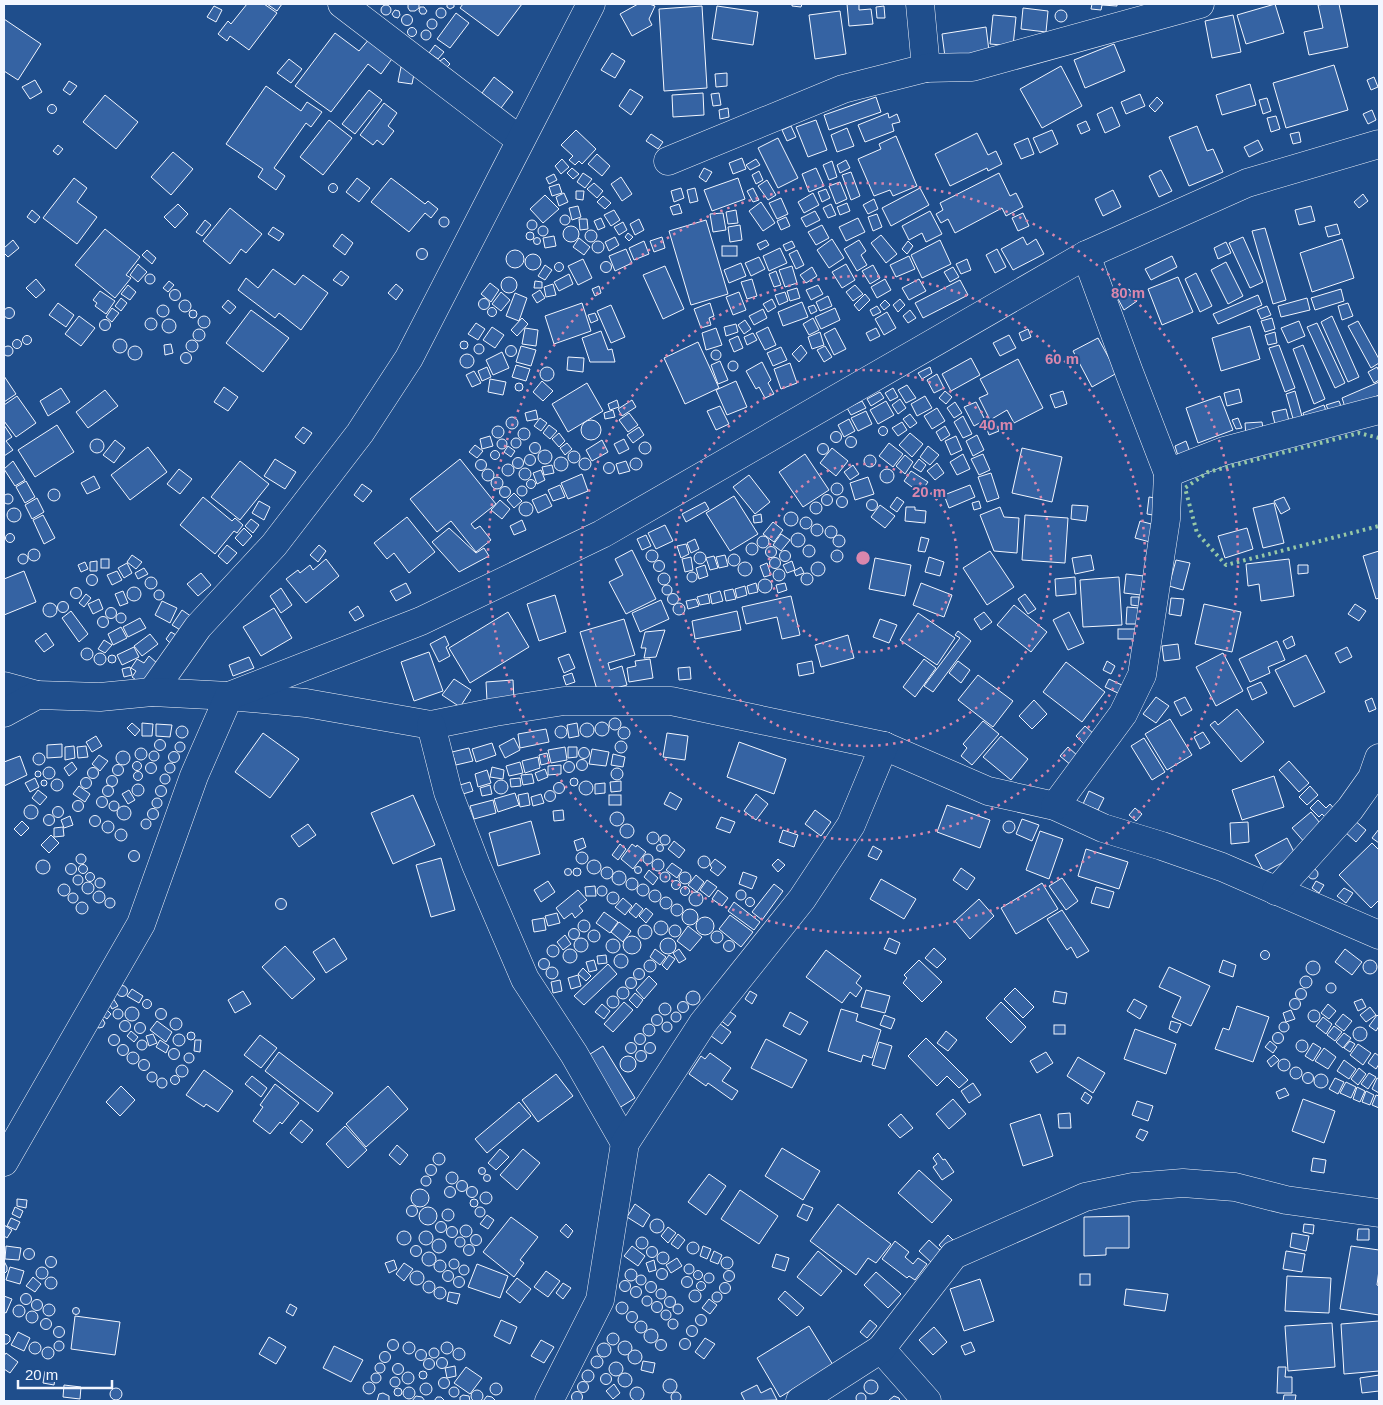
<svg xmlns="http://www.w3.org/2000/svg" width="1383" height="1405" font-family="Arial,sans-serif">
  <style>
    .building { fill: #3563a3; stroke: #f2f6ff }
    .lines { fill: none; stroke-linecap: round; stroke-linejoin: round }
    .street-casing { stroke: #f2f6ff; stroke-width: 29 }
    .street { stroke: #1f4e8c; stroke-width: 28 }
    .hedge { stroke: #97c8a6; stroke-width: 4; stroke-dasharray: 2.5 4; stroke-linecap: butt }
    .ring { fill: none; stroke: #da87ad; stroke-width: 2.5; stroke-dasharray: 2.5 5 }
    .centre { fill: #da87ad; stroke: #1f4e8c; stroke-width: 2.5 }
    .ring-label { font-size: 15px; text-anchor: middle; font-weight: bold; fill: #da87ad; stroke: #1f4e8c; stroke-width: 4; stroke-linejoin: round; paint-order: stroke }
  </style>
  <rect width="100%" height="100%" fill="#1f4e8c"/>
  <g class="building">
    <polygon points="247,4 264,4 277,13 249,50 230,36 227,41 218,34 228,21 231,24"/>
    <polygon points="267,4 282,4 277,11"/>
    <polygon points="408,4 419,4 419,8 415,11 410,11 408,8"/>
    <polygon points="447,4 454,4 454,7 450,9 447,7"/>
    <polygon points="463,4 522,4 498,36 460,8"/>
    <polygon points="638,4 649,4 655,6 649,19 652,25 632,36 620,14"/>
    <polygon points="792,4 802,4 801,7 792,6"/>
    <polygon points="847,4 859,4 859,10 871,9 873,24 849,26"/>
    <polygon points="1092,4 1117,4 1117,6 1102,5 1101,10 1091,9"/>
    <polygon points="1275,4 1284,33 1246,44 1237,15"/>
    <polygon points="1325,4 1339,4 1348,47 1309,55 1304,32 1323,28 1318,5"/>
    <circle cx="386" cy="10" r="5"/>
    <polygon points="214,6 222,10 216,22 207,17"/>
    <polygon points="702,6 707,88 664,91 659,9"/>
    <polygon points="717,6 758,12 753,45 712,39"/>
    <polygon points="884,6 885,18 877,18 876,7"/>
    <polygon points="420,7 424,7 427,11 425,14 421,14 419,11"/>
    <circle cx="441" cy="13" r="5"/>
    <polygon points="1023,8 1048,11 1046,32 1021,29"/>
    <circle cx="1061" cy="16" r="6"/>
    <polygon points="395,10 399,11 400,15 398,18 394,17 392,14"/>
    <polygon points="840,11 846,54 815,59 809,15"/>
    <polygon points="456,13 469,23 450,48 437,39"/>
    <circle cx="407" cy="20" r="5.5"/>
    <polygon points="993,15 1016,17 1013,46 990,44"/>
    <polygon points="1233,15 1241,52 1212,58 1205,21"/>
    <circle cx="432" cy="24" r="5"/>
    <polygon points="4,19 41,44 18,80 4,71"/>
    <polygon points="986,27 989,51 945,57 942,34"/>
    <circle cx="412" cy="32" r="4.5"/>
    <circle cx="426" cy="35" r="5"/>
    <polygon points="335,33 359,51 370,38 394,56 381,74 368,64 331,112 295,86"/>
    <polygon points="1114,44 1125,71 1085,88 1074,60"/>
    <polygon points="435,45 444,52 438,59 429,53"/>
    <polygon points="612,53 625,61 615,78 601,70"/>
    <polygon points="444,58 450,64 443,71 436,64"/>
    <polygon points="289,59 302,69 291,83 277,73"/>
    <polygon points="1334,65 1348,110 1286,128 1273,83"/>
    <polygon points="1061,66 1082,106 1042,128 1020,89"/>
    <polygon points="401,67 415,69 412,84 398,82"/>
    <polygon points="727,73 727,86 716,87 715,74"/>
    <polygon points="494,77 513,92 501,108 482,93"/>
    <polygon points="1374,77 1378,87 1371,90 1367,80"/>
    <polygon points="35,80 42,92 30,99 22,87"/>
    <polygon points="69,81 77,86 70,95 63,90"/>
    <polygon points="1250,84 1256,105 1222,115 1216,95"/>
    <polygon points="266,86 301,111 307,102 322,112 311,127 306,123 274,168 285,176 276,190 258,177 263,169 226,144"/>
    <polygon points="630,89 643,97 631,115 619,106"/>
    <polygon points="369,90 382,100 355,134 342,124"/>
    <polygon points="703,93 704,115 673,117 672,95"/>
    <polygon points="719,93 721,105 713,106 711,94"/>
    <polygon points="1140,94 1145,106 1126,114 1121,102"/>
    <polygon points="105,95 138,122 116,149 83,122"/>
    <polygon points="876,97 881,112 829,130 824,115"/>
    <polygon points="1157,97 1163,103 1155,112 1149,106"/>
    <polygon points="1267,98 1271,111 1263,114 1259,100"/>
    <polygon points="384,103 397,113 388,126 394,131 383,145 377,140 373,145 360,135"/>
    <circle cx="52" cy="109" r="4.5"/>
    <polygon points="1112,107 1120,126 1105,133 1097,114"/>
    <polygon points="728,108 729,117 720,119 719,110"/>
    <polygon points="1372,110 1376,120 1368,124 1363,114"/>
    <polygon points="888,113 889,118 897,114 900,122 892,124 894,131 865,142 858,125"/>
    <polygon points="1276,116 1280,129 1271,132 1267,118"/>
    <polygon points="329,120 352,138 323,175 300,157"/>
    <polygon points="816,120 827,150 808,157 796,127"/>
    <polygon points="1086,121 1090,130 1081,134 1077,125"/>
    <polygon points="791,126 796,137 787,141 782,130"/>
    <polygon points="1197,126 1207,151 1213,149 1223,172 1189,186 1169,137"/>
    <polygon points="847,128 854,146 837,152 831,135"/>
    <polygon points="576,130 596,149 582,164 579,161 575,165 569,160 573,156 561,145"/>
    <polygon points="1052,130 1058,144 1040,153 1033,138"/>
    <polygon points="1299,132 1301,142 1293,144 1290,134"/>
    <polygon points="977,133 988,155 996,151 1002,164 988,171 987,168 950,186 935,154"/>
    <polygon points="651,134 663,142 658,149 646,141"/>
    <polygon points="896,136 917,186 893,196 890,190 874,196 858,159 881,149 879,144"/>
    <polygon points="778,138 798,178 778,188 758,148"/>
    <polygon points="1028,138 1034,154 1021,159 1014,144"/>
    <polygon points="1258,140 1263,150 1249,157 1244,147"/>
    <polygon points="58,145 63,149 58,155 53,151"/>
    <polygon points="173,152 193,169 171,195 151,177"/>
    <polygon points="597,154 610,166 602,176 588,164"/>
    <polygon points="742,158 746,169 733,174 729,163"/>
    <polygon points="562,159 569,167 561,174 555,166"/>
    <polygon points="756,159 760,165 750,170 746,165"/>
    <polygon points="846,160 850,168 840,173 837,165"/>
    <polygon points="832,161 837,177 829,180 823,165"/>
    <polygon points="572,168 579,174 573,179 567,173"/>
    <polygon points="704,168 712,172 706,182 699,177"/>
    <polygon points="816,168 824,186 809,192 802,174"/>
    <polygon points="1161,170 1172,191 1159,197 1149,176"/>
    <polygon points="759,171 763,180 756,184 752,175"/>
    <polygon points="851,172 860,196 851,200 842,175"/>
    <polygon points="583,173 592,179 585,188 577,182"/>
    <polygon points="999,173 1010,196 1016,193 1023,207 1006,216 1002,208 955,233 948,219 941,223 936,214 943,210 940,203"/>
    <polygon points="554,174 557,180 549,184 546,178"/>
    <polygon points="621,177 632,194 622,201 611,184"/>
    <polygon points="74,178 87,188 77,202 97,217 77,244 43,218"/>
    <polygon points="357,178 370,188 359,202 346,192"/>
    <polygon points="391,178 425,204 428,201 438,209 431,218 425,213 409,232 371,202"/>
    <polygon points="738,178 745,199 712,211 704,190"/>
    <polygon points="767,180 776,195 768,200 758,186"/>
    <polygon points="840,182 847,199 836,204 829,186"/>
    <polygon points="594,183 603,191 597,198 587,189"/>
    <circle cx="333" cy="188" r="4.5"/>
    <polygon points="559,184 562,193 552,196 549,187"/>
    <polygon points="681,188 684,198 674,202 671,191"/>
    <polygon points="695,188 698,201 690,203 687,190"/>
    <polygon points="753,188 759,200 753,202 747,191"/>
    <polygon points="920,188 929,205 891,226 882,208"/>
    <polygon points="826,189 830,198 822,202 818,192"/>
    <polygon points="1113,190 1121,207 1103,216 1095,199"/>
    <polygon points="576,191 584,191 583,200 576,199"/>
    <polygon points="564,193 568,202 559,206 556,197"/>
    <polygon points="813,193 819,205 804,213 798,202"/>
    <polygon points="1363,194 1368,201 1359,208 1354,202"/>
    <polygon points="545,195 559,209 543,223 530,209"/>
    <polygon points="603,196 611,203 605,209 597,202"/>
    <polygon points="781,198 788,214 777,219 769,203"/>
    <polygon points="874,199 878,209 868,214 863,205"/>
    <polygon points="761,202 775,223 763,231 749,211"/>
    <polygon points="847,203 850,211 840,215 837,207"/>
    <polygon points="178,204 188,214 175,228 164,217"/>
    <polygon points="679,204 682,213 673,215 670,207"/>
    <polygon points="831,204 836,215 828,218 823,208"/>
    <polygon points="578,206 581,217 572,220 569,208"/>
    <polygon points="1311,206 1315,221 1299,225 1295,210"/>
    <polygon points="230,208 262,234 246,253 241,249 230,264 203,241"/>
    <polygon points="32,210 40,217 35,223 27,217"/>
    <polygon points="614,210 620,220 611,226 604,215"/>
    <polygon points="736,210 738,223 728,224 726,212"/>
    <polygon points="815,211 820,220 806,227 801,218"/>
    <polygon points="930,211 942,234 926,242 922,233 909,240 902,226"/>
    <polygon points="723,213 726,230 713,232 710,214"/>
    <polygon points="1023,213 1029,226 1018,231 1012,218"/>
    <polygon points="877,214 882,227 873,231 868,217"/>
    <circle cx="565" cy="220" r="5"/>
    <circle cx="444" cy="222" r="5"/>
    <polygon points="786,217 790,226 781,230 777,221"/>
    <polygon points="601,218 605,227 598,230 594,221"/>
    <polygon points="858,218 865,232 846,241 839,227"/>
    <polygon points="579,219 587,219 588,229 580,230"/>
    <polygon points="639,219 644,230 635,235 630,224"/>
    <circle cx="532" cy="225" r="5"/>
    <polygon points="205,220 211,225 202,236 196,232"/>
    <polygon points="706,220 728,294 691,305 669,231"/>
    <polygon points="623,222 627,230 619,235 614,227"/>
    <polygon points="1337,224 1340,234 1328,237 1325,227"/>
    <polygon points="740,225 742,240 730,242 728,227"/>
    <polygon points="822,225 829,238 816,245 808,232"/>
    <circle cx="543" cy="231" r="5"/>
    <circle cx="571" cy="234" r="8"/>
    <polygon points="273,227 284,234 279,241 268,234"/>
    <polygon points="1265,228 1286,300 1273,304 1252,231"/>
    <polygon points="105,229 140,257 126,275 131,278 115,298 75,265"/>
    <circle cx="591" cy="236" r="6"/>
    <circle cx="530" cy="236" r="4"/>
    <polygon points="628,233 633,237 629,241 625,237"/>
    <polygon points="342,234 353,243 345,255 333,246"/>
    <polygon points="881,235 897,254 886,263 871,243"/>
    <polygon points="554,236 556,246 545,248 543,238"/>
    <polygon points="615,237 619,245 609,251 605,242"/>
    <polygon points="662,237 665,248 654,252 650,241"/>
    <polygon points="1023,237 1027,245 1036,239 1044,254 1013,270 1001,249"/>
    <polygon points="1243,237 1263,282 1250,288 1229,243"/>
    <circle cx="537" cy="241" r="3.5"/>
    <polygon points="579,238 590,247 584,255 573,247"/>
    <polygon points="832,239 844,258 829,268 817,250"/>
    <polygon points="1342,239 1354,278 1312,292 1300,253"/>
    <polygon points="13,240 19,248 8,257 4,253 4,248"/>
    <polygon points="766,240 769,245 760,250 757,244"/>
    <polygon points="859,240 866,251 861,255 867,265 857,271 844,249"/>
    <polygon points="940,240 951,264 922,278 911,255"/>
    <circle cx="598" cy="247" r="6"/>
    <polygon points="644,241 649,254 634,260 629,248"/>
    <polygon points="792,241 795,247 786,251 783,245"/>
    <polygon points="908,241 913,246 907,254 902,249"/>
    <polygon points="1226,242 1231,253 1218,259 1214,248"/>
    <rect x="722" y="246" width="15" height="10"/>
    <polygon points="780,248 787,263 769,271 763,256"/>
    <circle cx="422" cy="254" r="5.5"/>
    <polygon points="626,249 632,263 615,271 609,256"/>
    <polygon points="997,249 1006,267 995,273 986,255"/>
    <circle cx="515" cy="259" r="9"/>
    <polygon points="147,250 156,258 152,264 142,255"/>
    <polygon points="797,250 804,265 796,269 789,254"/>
    <circle cx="533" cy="262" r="8"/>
    <polygon points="909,256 915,269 896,277 890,265"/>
    <polygon points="1172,256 1177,267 1151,280 1145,269"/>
    <polygon points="759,257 765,269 751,276 745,263"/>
    <polygon points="583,259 592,278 578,285 568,266"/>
    <polygon points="967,259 971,270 961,274 956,264"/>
    <circle cx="606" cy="267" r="5.5"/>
    <polygon points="1226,262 1243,296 1228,304 1211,270"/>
    <circle cx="559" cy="267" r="4.5"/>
    <polygon points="741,263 746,276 729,283 724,270"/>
    <polygon points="138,264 147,272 138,282 130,275"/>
    <polygon points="846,264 855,280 842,288 832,272"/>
    <polygon points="545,265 552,270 545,280 538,276"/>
    <polygon points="873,265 880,278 870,284 862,271"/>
    <polygon points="665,266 684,309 663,319 643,275"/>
    <polygon points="792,266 797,283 785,287 779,270"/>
    <polygon points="812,267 817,276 806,283 800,275"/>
    <polygon points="953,267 959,277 950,282 944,272"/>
    <polygon points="273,269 295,285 303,275 328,293 301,330 279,313 275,318 238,290 246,278 258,288"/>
    <polygon points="341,271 349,277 342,286 333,280"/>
    <polygon points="776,271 781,285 774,287 769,274"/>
    <polygon points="1196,273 1212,306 1200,312 1185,279"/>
    <circle cx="150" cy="279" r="5"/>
    <polygon points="569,274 573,284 559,291 554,282"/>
    <polygon points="1178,277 1193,312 1162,325 1148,289"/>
    <circle cx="509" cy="285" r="8"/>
    <polygon points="36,279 45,290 36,298 26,288"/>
    <polygon points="752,279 757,296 747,299 741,282"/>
    <polygon points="885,279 891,290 877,298 871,287"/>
    <polygon points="919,279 926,291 909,300 902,288"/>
    <polygon points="960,280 968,295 923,318 915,303"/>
    <polygon points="169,281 174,285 168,292 163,288"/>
    <polygon points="535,281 542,282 542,288 534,288"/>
    <polygon points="490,283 499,290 491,302 481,294"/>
    <polygon points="396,284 403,290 396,300 388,293"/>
    <polygon points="553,284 556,295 546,297 544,287"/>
    <polygon points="128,285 136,292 130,300 121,294"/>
    <polygon points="818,285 823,294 811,300 806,290"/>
    <polygon points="855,285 863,294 853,301 846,292"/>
    <polygon points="599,286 601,293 595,296 592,289"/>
    <polygon points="797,288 800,298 790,301 787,291"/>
    <polygon points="1129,289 1137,301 1124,310 1117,297"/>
    <polygon points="1341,289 1344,301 1315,310 1311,298"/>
    <circle cx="175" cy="295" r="5.5"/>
    <polygon points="540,290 545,298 537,303 532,295"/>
    <polygon points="100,291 115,301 106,314 95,306 97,303 93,300"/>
    <polygon points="501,292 510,300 501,311 492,304"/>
    <polygon points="739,292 746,310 733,315 726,297"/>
    <polygon points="785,292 788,301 779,305 775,295"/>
    <polygon points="515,293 527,298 519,321 506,316"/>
    <polygon points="865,294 870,300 859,311 854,305"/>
    <polygon points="1258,295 1262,305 1218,324 1213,314"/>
    <polygon points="828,296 832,306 820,311 816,302"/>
    <polygon points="121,298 127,303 121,311 115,306"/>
    <polygon points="1307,298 1310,310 1281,317 1278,306"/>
    <circle cx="484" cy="304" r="5.5"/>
    <polygon points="772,299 776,307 768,312 763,304"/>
    <polygon points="900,299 905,305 898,312 893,305"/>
    <circle cx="185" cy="306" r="6"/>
    <polygon points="228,300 236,307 230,314 222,307"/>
    <polygon points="885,300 890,305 884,310 880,305"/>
    <polygon points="802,302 808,317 783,326 778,312"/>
    <polygon points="58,303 74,315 66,327 49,315"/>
    <polygon points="582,303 591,331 554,344 545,316"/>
    <polygon points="710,303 714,316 709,318 711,325 701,328 694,309"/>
    <polygon points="1348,303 1353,316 1342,320 1338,306"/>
    <circle cx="163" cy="311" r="6"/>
    <polygon points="611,305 625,337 611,343 597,311"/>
    <polygon points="814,305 817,311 811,314 808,307"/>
    <polygon points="877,306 881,312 873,316 870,310"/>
    <polygon points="1267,306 1271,315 1261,319 1257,310"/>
    <circle cx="9" cy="313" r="5.5"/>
    <circle cx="492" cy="312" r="4.5"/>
    <polygon points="112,308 119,313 112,322 106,317"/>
    <polygon points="835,308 840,320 821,329 815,317"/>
    <polygon points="763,309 767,318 754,325 749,316"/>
    <polygon points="251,310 289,338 263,372 226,343"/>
    <polygon points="910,310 916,318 908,323 903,316"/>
    <circle cx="193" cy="314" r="4"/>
    <polygon points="887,312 896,328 884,335 875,319"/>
    <polygon points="595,313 598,320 591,323 588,315"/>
    <polygon points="79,316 95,328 81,346 65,334"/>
    <polygon points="1332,316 1359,377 1348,382 1321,322"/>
    <circle cx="204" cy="322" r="6"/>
    <circle cx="151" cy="324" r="6"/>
    <polygon points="522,318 528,324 517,336 511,330"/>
    <polygon points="813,318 819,330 809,335 803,324"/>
    <polygon points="1272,318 1275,329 1265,332 1261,321"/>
    <circle cx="169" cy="326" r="7"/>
    <circle cx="105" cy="325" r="5.5"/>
    <polygon points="745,320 751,329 744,334 738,325"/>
    <polygon points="1299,321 1305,336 1288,343 1281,328"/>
    <polygon points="1358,321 1379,359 1379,363 1371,368 1348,326"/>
    <polygon points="476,323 485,329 478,340 468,334"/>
    <polygon points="1317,323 1345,383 1335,388 1307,327"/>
    <polygon points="736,324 738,332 726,336 724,327"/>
    <polygon points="1250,326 1260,359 1221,371 1212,338"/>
    <polygon points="492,327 504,335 495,348 483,340"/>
    <polygon points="768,327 776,345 765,350 756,333"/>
    <polygon points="525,328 538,330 536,346 522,344"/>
    <polygon points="716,328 722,345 706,350 702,333"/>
    <polygon points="835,328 846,349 834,355 824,334"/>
    <polygon points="876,328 880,336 870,341 866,333"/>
    <circle cx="199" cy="335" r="6"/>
    <polygon points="1028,329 1031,337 1022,341 1019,333"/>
    <polygon points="601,331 608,350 612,349 615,362 590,362 582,338"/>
    <polygon points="820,332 824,345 812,349 808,337"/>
    <polygon points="1275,332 1277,343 1268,345 1265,335"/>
    <polygon points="753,333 757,340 747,345 744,337"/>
    <polygon points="1009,335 1016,348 1000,356 993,343"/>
    <circle cx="27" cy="340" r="4.5"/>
    <polygon points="738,336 743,348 734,352 729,340"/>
    <polygon points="1098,338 1117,373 1092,387 1073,351"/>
    <circle cx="120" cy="346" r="7"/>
    <circle cx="17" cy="344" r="4.5"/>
    <circle cx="192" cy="346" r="6"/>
    <circle cx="464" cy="345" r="4"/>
    <polygon points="698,342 719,388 685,404 664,358"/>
    <polygon points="171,344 173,353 165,355 164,345"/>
    <circle cx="479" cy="349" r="5"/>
    <polygon points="801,345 807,353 799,362 792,354"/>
    <polygon points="1279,345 1295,388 1285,392 1269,348"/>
    <polygon points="1303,345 1325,399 1314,404 1293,349"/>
    <circle cx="511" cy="351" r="5.5"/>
    <circle cx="8" cy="351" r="5"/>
    <polygon points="521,346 536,350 531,366 516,362"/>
    <polygon points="825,346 832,357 824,362 817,350"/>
    <circle cx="135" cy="353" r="7"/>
    <polygon points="781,347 787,360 773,366 767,353"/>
    <circle cx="716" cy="355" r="5"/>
    <polygon points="502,352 509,368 493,375 486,360"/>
    <circle cx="186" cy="358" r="5.5"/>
    <circle cx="467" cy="361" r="7"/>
    <polygon points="568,357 584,358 583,372 567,370"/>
    <polygon points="971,358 980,375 951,391 942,374"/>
    <polygon points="1018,359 1043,408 1014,423 1007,410 990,420 979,398 988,394 980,379"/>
    <polygon points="720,361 728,380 718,384 711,365"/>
    <circle cx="733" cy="366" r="5"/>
    <polygon points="762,362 771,380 768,383 774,394 765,398 759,387 756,389 746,371"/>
    <polygon points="790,363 797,383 781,389 774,369"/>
    <polygon points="516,365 530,369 526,381 512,377"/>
    <circle cx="547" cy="374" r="7"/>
    <polygon points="487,367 491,377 482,381 478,371"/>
    <polygon points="930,367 932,373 922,379 918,373"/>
    <polygon points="1377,367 1379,371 1379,380 1374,383 1368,372"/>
    <polygon points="474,371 481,383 472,387 466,375"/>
    <polygon points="937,374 944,388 934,393 927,380"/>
    <polygon points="4,376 16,394 4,402"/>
    <polygon points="490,379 506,382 503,395 488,392"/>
    <polygon points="542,381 553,391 543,401 533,392"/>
    <polygon points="736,381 747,407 727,415 716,390"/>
    <polygon points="1379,382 1379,395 1346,410 1342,398"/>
    <circle cx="519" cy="387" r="4"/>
    <polygon points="587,383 603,411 568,432 552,404"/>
    <polygon points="907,385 916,398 906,403 898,390"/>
    <polygon points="224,387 238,397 228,411 214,402"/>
    <polygon points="61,388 70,402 48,416 40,401"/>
    <polygon points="893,388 898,397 890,401 885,393"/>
    <polygon points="1239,389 1242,402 1227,406 1224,393"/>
    <polygon points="105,390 118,406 88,428 76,412"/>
    <polygon points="945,391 952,397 946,404 939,398"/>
    <polygon points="1063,391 1067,404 1055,408 1050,395"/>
    <polygon points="1295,391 1303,420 1294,422 1286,394"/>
    <polygon points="880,392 884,398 871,406 867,399"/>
    <polygon points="17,396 36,423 16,437 4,421 4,405"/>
    <polygon points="925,396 932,408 917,416 911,404"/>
    <polygon points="1220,396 1233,430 1198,443 1186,408"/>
    <polygon points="900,399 906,408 898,414 892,405"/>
    <polygon points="617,400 619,407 610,410 608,404"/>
    <polygon points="632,400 636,407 622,416 618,409"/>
    <polygon points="862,401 866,408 851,415 847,408"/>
    <polygon points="886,401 894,415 878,424 870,410"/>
    <polygon points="1339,401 1342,409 1330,413 1326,405"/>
    <polygon points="955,402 962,413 954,418 947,408"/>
    <polygon points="976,402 985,420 974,426 964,407"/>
    <polygon points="1324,405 1327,414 1306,422 1303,413"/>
    <polygon points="720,406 729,424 716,430 707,411"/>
    <polygon points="937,408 945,421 932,429 924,416"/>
    <polygon points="1286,409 1290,425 1276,428 1272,412"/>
    <polygon points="536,410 538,419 527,421 525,413"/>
    <polygon points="613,410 615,417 605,419 604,413"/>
    <polygon points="866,411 872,424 858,431 851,418"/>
    <polygon points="629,413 638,425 628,432 619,420"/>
    <polygon points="910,414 917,423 910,428 903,419"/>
    <polygon points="963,416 972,434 963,438 954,422"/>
    <circle cx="512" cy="423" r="6"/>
    <polygon points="540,418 547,423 541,431 534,426"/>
    <polygon points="1238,418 1242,428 1236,429 1232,420"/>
    <polygon points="849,419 855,431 844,437 838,425"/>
    <circle cx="591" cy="430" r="10"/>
    <polygon points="902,422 907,430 898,436 892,428"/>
    <polygon points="995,422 999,431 989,435 986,427"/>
    <polygon points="1262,422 1264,435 1246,437 1245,423"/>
    <polygon points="4,425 12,437 6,441 13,450 4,456"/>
    <polygon points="57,425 74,452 35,477 18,450"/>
    <polygon points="549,425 557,431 550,439 543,433"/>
    <circle cx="498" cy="432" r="6"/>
    <polygon points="945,426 950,435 941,441 936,432"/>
    <circle cx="883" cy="431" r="4.5"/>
    <polygon points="303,427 312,433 304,444 295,437"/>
    <polygon points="639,427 644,435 633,443 627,435"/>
    <circle cx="524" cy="434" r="6"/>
    <circle cx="836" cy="437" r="5.5"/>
    <polygon points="559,433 565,441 559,447 552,439"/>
    <polygon points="910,433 923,444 912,457 899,445"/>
    <polygon points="977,435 984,450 973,456 966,441"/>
    <polygon points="490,436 493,446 482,449 480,439"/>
    <polygon points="956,436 962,450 951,455 945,441"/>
    <circle cx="851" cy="442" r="5.5"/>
    <circle cx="516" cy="443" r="5"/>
    <circle cx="502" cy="444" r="5"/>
    <polygon points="624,439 629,449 619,454 614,444"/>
    <circle cx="97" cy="446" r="7"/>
    <polygon points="115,440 125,448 114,463 103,455"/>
    <polygon points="602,440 608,452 592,461 586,450"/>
    <polygon points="1186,441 1190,452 1178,456 1175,446"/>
    <circle cx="645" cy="448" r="6"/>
    <circle cx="535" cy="448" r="5.5"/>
    <polygon points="567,443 572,449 565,455 560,448"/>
    <polygon points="889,443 903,454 893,467 879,456"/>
    <circle cx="823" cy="449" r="5.5"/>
    <polygon points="475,445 483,451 477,458 469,452"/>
    <polygon points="508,446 515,451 511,457 504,452"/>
    <polygon points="928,446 939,455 930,465 920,457"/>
    <polygon points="148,447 167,472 130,500 111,475"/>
    <polygon points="832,448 848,461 836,476 820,463"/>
    <polygon points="1022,448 1062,457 1052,502 1012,493"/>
    <circle cx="545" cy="457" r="7"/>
    <circle cx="495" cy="455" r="4.5"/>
    <circle cx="574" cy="457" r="6"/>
    <polygon points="805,454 829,490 803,507 779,472"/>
    <polygon points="963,454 970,469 957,475 950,462"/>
    <polygon points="983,454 990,470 979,475 971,459"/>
    <circle cx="530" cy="460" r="5.5"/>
    <circle cx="870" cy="461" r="6"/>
    <polygon points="905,455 913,462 905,474 896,466"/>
    <circle cx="561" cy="464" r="7"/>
    <circle cx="518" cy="463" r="5.5"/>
    <circle cx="636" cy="464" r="6"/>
    <circle cx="585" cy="464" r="6"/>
    <polygon points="275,459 296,472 285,489 264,476"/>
    <polygon points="460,459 496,504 471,524 475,529 480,526 491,540 476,552 451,521 437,532 410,499"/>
    <polygon points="919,459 926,465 921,472 913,467"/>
    <circle cx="481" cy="465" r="5.5"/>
    <polygon points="13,461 25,480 15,486 4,469"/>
    <polygon points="240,461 269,484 240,520 211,497"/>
    <polygon points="626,461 630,471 619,474 616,464"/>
    <circle cx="609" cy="468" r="5.5"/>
    <polygon points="937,463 944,473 935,480 927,471"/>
    <circle cx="508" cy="470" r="6"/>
    <polygon points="552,465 554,473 544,475 542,467"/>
    <polygon points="853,465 859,474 850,480 844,472"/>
    <circle cx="525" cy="474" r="6"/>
    <circle cx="488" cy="475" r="6"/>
    <polygon points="179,469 192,479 180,494 167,484"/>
    <circle cx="887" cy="476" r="7"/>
    <polygon points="541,470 545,480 537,484 533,473"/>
    <polygon points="911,471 928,482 920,493 904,481"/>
    <polygon points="991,473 999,498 987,502 978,477"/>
    <polygon points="582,474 588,491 568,499 561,483"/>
    <polygon points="749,475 770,502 755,514 733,487"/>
    <polygon points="94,476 100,488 87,494 81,483"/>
    <circle cx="497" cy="483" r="6"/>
    <polygon points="868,477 874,494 855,500 850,483"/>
    <circle cx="531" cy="484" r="4.5"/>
    <polygon points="26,481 35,497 25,503 16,487"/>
    <circle cx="837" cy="489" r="6"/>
    <polygon points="362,484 372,491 363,502 354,495"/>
    <polygon points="560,485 565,497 553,501 548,490"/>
    <polygon points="970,485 975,497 949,508 944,495"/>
    <circle cx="522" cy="491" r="5"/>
    <circle cx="505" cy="492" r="5.5"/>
    <circle cx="54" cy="495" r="6"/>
    <polygon points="514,493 522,501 514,508 507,500"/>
    <polygon points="546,494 552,506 538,513 532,500"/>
    <circle cx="8" cy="499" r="5"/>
    <circle cx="827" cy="500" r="5.5"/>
    <polygon points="734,496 758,534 730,551 706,513"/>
    <circle cx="842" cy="502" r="5.5"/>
    <polygon points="203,497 232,521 235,518 243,525 237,533 234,531 215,554 180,525"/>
    <polygon points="897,497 904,502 897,512 890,507"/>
    <polygon points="1149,497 1161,499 1159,516 1147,514"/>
    <polygon points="1284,497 1290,509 1281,514 1274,501"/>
    <polygon points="37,498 44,512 32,519 25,505"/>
    <circle cx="872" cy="505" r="5.5"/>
    <polygon points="500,500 510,509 502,519 491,510"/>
    <polygon points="259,501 270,507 264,520 252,513"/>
    <polygon points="979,501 981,508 974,510 972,503"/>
    <circle cx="816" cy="508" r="6"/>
    <polygon points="705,502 709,509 686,522 682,514"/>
    <circle cx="526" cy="509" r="7"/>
    <polygon points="1274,503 1284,543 1263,548 1253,508"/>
    <polygon points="880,505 895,516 885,528 871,517"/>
    <polygon points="1072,505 1088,506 1086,521 1071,519"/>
    <polygon points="906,507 915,507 915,510 926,511 925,523 905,521"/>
    <polygon points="1000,507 1004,517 1019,518 1017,553 994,551 980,515"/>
    <circle cx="14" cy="515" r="7"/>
    <circle cx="791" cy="519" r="7"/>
    <polygon points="761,514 762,522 754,523 753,516"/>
    <polygon points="43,515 55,538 44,544 33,520"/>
    <polygon points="1025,515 1068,518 1065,563 1022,560"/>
    <circle cx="806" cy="523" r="6"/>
    <polygon points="407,517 435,552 409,573 394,553 387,559 374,543"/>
    <polygon points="251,519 259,525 253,533 245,526"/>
    <polygon points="522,520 526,530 514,535 510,526"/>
    <polygon points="1140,521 1155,525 1150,542 1135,538"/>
    <polygon points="773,522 783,530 774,542 763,534"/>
    <circle cx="817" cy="530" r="6"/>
    <polygon points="665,525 673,541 656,549 648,533"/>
    <circle cx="831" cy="532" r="6"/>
    <polygon points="244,528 252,536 243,546 235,538"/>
    <polygon points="449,528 476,553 484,548 489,556 459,572 432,542"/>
    <polygon points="1247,528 1253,549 1225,558 1218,536"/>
    <circle cx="798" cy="540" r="7"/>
    <circle cx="10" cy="538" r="4.5"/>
    <polygon points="781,534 790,540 781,551 773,545"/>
    <polygon points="646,535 651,546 642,550 637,539"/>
    <circle cx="839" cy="541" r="6"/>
    <circle cx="763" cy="542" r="6"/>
    <polygon points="921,537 929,539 925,552 918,551"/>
    <polygon points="695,539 699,549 691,553 687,543"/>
    <circle cx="752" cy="549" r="6"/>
    <polygon points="686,544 689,554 681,558 677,546"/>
    <polygon points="227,545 237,553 227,564 218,556"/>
    <polygon points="319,545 326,551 318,562 310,555"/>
    <circle cx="809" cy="551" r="6"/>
    <circle cx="771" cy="552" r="5.5"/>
    <circle cx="34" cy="555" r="6"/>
    <polygon points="632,550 656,599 626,614 609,582 623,575 615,559"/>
    <circle cx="652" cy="556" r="6"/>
    <circle cx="837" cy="556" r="6"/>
    <circle cx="785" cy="556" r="5.5"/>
    <polygon points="990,551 1014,587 987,605 963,568"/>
    <polygon points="1379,551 1379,598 1376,599 1363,556"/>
    <circle cx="700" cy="558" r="6"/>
    <circle cx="734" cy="560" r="6"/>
    <circle cx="23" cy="559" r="5"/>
    <polygon points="132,555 142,562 136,569 127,562"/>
    <polygon points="725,555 728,566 719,568 716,557"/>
    <polygon points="1091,555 1094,570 1075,574 1072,558"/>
    <polygon points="714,556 718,568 710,570 706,558"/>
    <polygon points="691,557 693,570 685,572 682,559"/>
    <polygon points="929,557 944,562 940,576 925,572"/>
    <circle cx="775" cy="563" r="5.5"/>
    <polygon points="875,558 911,565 905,596 869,589"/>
    <rect x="101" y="559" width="8" height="9"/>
    <polygon points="326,559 339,576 306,603 286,579 298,570 300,573 310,565 313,570"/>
    <polygon points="1289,559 1294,596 1261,601 1259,584 1248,586 1246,564"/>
    <polygon points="1176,560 1190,563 1183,590 1169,586"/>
    <circle cx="659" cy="566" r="5.5"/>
    <polygon points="97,561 97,571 90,571 90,562"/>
    <polygon points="792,561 795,570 787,573 783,565"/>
    <circle cx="818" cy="569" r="7"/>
    <polygon points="85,562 88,569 81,572 78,565"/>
    <circle cx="745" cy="569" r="7"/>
    <polygon points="127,563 132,573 124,578 118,568"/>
    <polygon points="767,563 771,575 764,577 760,566"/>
    <polygon points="705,565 708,576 699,579 696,568"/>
    <polygon points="1298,565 1308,565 1308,573 1298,574"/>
    <polygon points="801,567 804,573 796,576 794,571"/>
    <polygon points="144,568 148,574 138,579 135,573"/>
    <circle cx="779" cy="575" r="6"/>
    <polygon points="24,571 36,602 4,615 4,579"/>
    <polygon points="117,571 122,580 112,585 107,575"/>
    <circle cx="692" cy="577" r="5"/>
    <circle cx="664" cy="579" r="6"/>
    <circle cx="807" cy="579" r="6"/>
    <polygon points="201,573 211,585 198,596 187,584"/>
    <polygon points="1126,574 1144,576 1141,595 1124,593"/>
    <circle cx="92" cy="580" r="5.5"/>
    <circle cx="151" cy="583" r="6"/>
    <polygon points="1075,577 1076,594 1056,596 1055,579"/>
    <polygon points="1119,577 1122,625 1083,627 1080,580"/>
    <circle cx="765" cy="586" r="7"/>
    <polygon points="406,583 411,593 396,601 390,591"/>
    <polygon points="756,583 758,592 749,594 747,586"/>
    <polygon points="785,583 787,590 778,593 776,585"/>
    <polygon points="921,583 952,595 944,617 913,605"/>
    <circle cx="667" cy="590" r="5"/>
    <polygon points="745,586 747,595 737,598 735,589"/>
    <circle cx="76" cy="593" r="5.5"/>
    <circle cx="134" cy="594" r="7"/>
    <polygon points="281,588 292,605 281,613 270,596"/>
    <polygon points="733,589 736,599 726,601 724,591"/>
    <circle cx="159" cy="595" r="5"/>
    <polygon points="123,591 128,603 120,606 115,594"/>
    <polygon points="720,591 723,601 712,604 710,594"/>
    <circle cx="673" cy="599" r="5.5"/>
    <polygon points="86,594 91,598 84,607 79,603"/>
    <polygon points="708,594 710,603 700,605 697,597"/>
    <polygon points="1025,594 1036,609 1028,614 1018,599"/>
    <polygon points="555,595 566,632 539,641 527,604"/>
    <polygon points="791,596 800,635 782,639 777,617 746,624 742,607"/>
    <polygon points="1131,597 1139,597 1139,606 1131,605"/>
    <polygon points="1171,598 1184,599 1181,616 1169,614"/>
    <polygon points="99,599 103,609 93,614 88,604"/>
    <polygon points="696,599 699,606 688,609 686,601"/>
    <polygon points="661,600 669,619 640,632 632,613"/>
    <polygon points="162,601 177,608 170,623 155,615"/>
    <circle cx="63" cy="607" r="5.5"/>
    <circle cx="679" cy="609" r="6"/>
    <circle cx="50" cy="610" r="7"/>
    <polygon points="1204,604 1241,612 1232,652 1195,644"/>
    <polygon points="1355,604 1366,611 1359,621 1348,614"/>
    <polygon points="1014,605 1047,632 1031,652 997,625"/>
    <polygon points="358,606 364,616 355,621 349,612"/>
    <polygon points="1127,607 1139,608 1138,624 1126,624"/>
    <circle cx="111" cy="613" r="5.5"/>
    <polygon points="274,608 292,638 261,656 243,627"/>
    <polygon points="182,610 192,617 182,631 172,625"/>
    <polygon points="71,611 88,634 79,642 62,618"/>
    <polygon points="737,611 741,630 695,639 692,621"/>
    <polygon points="508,612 529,647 470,683 449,648"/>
    <polygon points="984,612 992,622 981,630 974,619"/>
    <polygon points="1069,612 1084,643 1068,650 1053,620"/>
    <circle cx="121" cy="618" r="5"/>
    <polygon points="918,613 955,638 937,665 900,640"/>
    <circle cx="103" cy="622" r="5.5"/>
    <polygon points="140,618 146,628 128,637 123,627"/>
    <polygon points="624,619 635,655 608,663 610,670 622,666 627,685 598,693 580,632"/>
    <polygon points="880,619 897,625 889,643 873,637"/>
    <polygon points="121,627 127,638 113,645 108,634"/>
    <rect x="1118" y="629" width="19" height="10"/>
    <polygon points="665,630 656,657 644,658 646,648 641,648 645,632"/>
    <polygon points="958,631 971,641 933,692 924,686 960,638 955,635"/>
    <polygon points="171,632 176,635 170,643 166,639"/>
    <polygon points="46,633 54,645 44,652 35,641"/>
    <polygon points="150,634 158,644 142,656 134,646"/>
    <polygon points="848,635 854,658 821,667 815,645"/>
    <polygon points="445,636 449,645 446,647 450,656 439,662 430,644"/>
    <polygon points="1292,636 1295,645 1287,649 1283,641"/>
    <polygon points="104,640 112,645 105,653 98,649"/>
    <polygon points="1277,641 1285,660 1268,667 1270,673 1250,682 1239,659"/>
    <polygon points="1178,644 1180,659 1164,661 1162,646"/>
    <polygon points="134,647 139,657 122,665 117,655"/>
    <polygon points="1347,647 1352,657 1340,663 1335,653"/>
    <circle cx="87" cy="654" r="6"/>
    <polygon points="429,652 443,691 414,701 401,662"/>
    <polygon points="1223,653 1243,691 1216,706 1196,667"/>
    <circle cx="100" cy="659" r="6"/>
    <polygon points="569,654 575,668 564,673 558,658"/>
    <polygon points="1306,655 1325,692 1294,707 1275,670"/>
    <circle cx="112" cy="659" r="4"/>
    <polygon points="149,656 158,664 143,685 132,677 136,671 131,668 137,659 144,663"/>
    <polygon points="249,657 254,668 233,676 229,665"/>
    <polygon points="650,659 653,678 629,682 627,668 636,666 635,661"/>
    <polygon points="924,659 936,668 915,697 903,687"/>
    <polygon points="812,661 814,673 799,676 797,664"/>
    <polygon points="958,661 970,670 961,683 949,673"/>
    <polygon points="1107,661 1115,666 1111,674 1103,670"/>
    <polygon points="1066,662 1105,692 1082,722 1043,692"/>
    <polygon points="130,667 132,675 124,677 122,669"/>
    <polygon points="690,667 691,679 679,680 678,668"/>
    <polygon points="572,673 575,682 566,685 563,676"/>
    <polygon points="978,675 1013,701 993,727 958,700"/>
    <polygon points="454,679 471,690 460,707 442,695"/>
    <polygon points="1109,679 1124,686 1120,694 1105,687"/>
    <polygon points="513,680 514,700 487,701 486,682"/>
    <polygon points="1261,682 1267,693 1252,700 1247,688"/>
    <polygon points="1156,697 1169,706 1156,723 1143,714"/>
    <polygon points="1185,697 1192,710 1181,716 1174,702"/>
    <polygon points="1372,698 1376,709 1369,712 1365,701"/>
    <polygon points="1034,700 1047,714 1032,729 1019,716"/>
    <polygon points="1237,709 1264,742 1241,762 1210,725 1215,721 1218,725"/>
    <circle cx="615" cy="724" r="6"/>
    <polygon points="1170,719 1192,755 1167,770 1145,734"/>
    <polygon points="983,721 999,734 972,765 961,756 967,748 963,744"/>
    <circle cx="602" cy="729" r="7"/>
    <polygon points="132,723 140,730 135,736 127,728"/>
    <polygon points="142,723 153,724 152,736 142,736"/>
    <polygon points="577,723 579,736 569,738 567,725"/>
    <circle cx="587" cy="730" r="7"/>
    <polygon points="156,724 172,725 170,737 156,736"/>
    <circle cx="561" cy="732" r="6"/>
    <polygon points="1085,726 1095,735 1085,745 1076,736"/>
    <circle cx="182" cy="732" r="6"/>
    <circle cx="624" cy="733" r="6"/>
    <polygon points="546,729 549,742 520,748 518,734"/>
    <polygon points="1203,732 1210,743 1200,749 1194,737"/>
    <polygon points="263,733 299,759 270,798 235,772"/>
    <polygon points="667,733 688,736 685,760 663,757"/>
    <polygon points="96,736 102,746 92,752 86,742"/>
    <polygon points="1001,736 1028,759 1011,780 983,757"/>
    <polygon points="514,738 520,750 505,758 499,746"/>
    <polygon points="1144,738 1165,772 1152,780 1131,746"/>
    <circle cx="160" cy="745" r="5.5"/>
    <circle cx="621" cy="747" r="6"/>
    <circle cx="180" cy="747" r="5"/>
    <polygon points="739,742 786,759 774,794 727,777"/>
    <polygon points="492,743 496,755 476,762 472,749"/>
    <polygon points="62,744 62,757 47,758 47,745"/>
    <polygon points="74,746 75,758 65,760 65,747"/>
    <polygon points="86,746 88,757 78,758 77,747"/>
    <polygon points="565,747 567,760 551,763 548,750"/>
    <polygon points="568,747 577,747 577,757 568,758"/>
    <polygon points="1068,747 1079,757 1072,766 1060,756"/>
    <circle cx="584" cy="753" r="5.5"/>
    <circle cx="141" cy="754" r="6"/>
    <polygon points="469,748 473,761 456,765 452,752"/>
    <polygon points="592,749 609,752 606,766 589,764"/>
    <circle cx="154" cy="756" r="5"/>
    <circle cx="123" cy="758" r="7"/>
    <circle cx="174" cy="757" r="5.5"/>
    <circle cx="39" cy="759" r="6"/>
    <polygon points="547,753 549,763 541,765 539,755"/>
    <polygon points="613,754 625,757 623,767 611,765"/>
    <polygon points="99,755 108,761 100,771 92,764"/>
    <polygon points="20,756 27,775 4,786 4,762"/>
    <polygon points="538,757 540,768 525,773 522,761"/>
    <circle cx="582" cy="765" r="5.5"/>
    <polygon points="1289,761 1309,783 1299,792 1279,770"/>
    <circle cx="137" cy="766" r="4.5"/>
    <circle cx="569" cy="767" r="5.5"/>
    <polygon points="72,762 77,769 69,776 64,768"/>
    <polygon points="520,762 523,773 509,776 506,766"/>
    <circle cx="151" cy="768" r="5.5"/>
    <circle cx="170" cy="768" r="5"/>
    <circle cx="118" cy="770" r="5.5"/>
    <polygon points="561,765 561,774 548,775 548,766"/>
    <polygon points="492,767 504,770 503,779 490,777"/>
    <circle cx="49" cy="773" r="6"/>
    <circle cx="93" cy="773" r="5.5"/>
    <circle cx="617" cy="774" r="6"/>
    <polygon points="545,769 548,777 538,781 535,773"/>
    <polygon points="487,770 491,783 478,787 475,774"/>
    <circle cx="38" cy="774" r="3"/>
    <circle cx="138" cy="776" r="4.5"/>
    <polygon points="532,774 534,783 523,785 521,775"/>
    <circle cx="165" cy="779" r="5"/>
    <circle cx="112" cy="781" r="5.5"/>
    <polygon points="1274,776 1284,807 1242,820 1232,790"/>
    <circle cx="86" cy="783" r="5.5"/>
    <circle cx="574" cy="782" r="4"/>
    <polygon points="35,778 39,787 30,792 25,783"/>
    <polygon points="520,778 521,786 511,787 510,779"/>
    <circle cx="57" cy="785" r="6"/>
    <circle cx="44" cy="783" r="3"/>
    <circle cx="501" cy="787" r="7"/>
    <circle cx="586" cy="788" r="7"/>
    <polygon points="621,781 621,791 611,792 610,782"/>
    <polygon points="470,782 473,791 463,794 460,785"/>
    <circle cx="559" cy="788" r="5.5"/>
    <polygon points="605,783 605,793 595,794 595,784"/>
    <circle cx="138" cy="790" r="6"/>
    <polygon points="490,785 492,794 482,796 480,788"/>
    <circle cx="161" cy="791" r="5.5"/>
    <circle cx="108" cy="791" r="5.5"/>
    <polygon points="79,786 90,794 85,802 73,794"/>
    <polygon points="1310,786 1318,795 1307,805 1299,797"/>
    <polygon points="38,790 47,797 40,805 32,798"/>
    <polygon points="129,790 135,800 128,804 122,794"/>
    <circle cx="550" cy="796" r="5.5"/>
    <polygon points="1089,791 1104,798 1098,810 1083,804"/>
    <polygon points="670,792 682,799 676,810 664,804"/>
    <polygon points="515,793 519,805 498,812 494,799"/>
    <polygon points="528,793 530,805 520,807 518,795"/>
    <polygon points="541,794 544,803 533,806 531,797"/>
    <polygon points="756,794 768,804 756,820 744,811"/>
    <polygon points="413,795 435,845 393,864 371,813"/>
    <rect x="609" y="795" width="12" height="10"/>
    <circle cx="102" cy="802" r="5.5"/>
    <circle cx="157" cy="803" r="5"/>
    <polygon points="493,800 496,813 474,819 470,806"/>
    <polygon points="1318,800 1326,808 1330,804 1338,813 1329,821 1322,814 1319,817 1310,808"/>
    <circle cx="78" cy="806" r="5.5"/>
    <circle cx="114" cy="806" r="5"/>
    <polygon points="947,805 990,820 980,848 937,832"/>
    <circle cx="31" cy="812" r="7"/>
    <circle cx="124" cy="813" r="7"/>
    <circle cx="58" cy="812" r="5.5"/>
    <polygon points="1135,808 1142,814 1136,821 1129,815"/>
    <circle cx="153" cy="814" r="5.5"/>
    <polygon points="563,810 564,820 554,821 553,811"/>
    <polygon points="815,810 831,822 821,836 805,824"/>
    <polygon points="1311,812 1324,828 1306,844 1292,828"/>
    <circle cx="617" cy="819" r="7"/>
    <circle cx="49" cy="820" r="5.5"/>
    <circle cx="95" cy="821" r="5.5"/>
    <polygon points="70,816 73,825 64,828 61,820"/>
    <polygon points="721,817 735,822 730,833 716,828"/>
    <circle cx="146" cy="824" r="5"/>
    <polygon points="1022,819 1039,825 1032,841 1016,834"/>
    <polygon points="1354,820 1366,830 1356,842 1344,831"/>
    <circle cx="1009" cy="827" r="6"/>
    <polygon points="22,821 29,828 21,836 14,829"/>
    <polygon points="531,821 540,854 498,866 489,833"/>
    <circle cx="108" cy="827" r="6"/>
    <polygon points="1248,822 1249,842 1231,844 1230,823"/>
    <circle cx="627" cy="831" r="7"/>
    <polygon points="308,824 316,835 299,847 291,836"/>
    <polygon points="63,827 64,836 54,837 54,828"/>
    <circle cx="121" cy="835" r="6"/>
    <polygon points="1379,829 1379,843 1372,838"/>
    <polygon points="783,830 798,835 794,847 779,842"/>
    <polygon points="1040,831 1063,839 1049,879 1026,870"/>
    <circle cx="653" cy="838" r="6"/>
    <circle cx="665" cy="840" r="5"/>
    <polygon points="51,835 59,843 49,853 41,845"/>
    <polygon points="583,838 586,847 577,851 574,841"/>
    <polygon points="1287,838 1296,856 1264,872 1255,855"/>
    <polygon points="674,841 685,850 679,858 668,849"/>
    <polygon points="1372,843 1379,850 1379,900 1371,908 1339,875"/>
    <polygon points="620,844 626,849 618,860 612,855"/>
    <polygon points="632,844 636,847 637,845 646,852 633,869 621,859"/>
    <circle cx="660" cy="848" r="3.5"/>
    <polygon points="873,846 882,851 877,860 868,856"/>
    <polygon points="1086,849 1128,862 1119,889 1078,876"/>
    <circle cx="134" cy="856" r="5.5"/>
    <circle cx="582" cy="858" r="6"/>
    <circle cx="648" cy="859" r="5"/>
    <circle cx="81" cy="859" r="5"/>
    <circle cx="704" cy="862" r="6"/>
    <polygon points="441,858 455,910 431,917 416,865"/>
    <circle cx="658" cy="865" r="6"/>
    <polygon points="715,859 726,867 718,876 710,870 712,868 710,865"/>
    <polygon points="778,859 785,865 778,872 772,865"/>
    <circle cx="43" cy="867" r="7"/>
    <circle cx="594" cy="867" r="7"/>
    <polygon points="672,863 682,870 677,878 666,870"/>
    <circle cx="71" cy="869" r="5.5"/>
    <circle cx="83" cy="869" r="4.5"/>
    <circle cx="638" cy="870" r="3.5"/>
    <circle cx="607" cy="873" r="6"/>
    <circle cx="577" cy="872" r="4"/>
    <polygon points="961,868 975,878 967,890 953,880"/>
    <circle cx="568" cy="872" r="3.5"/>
    <circle cx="1313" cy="874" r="5"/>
    <polygon points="649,870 658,878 653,885 644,877"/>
    <circle cx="619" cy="878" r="7"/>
    <polygon points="743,872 757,877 752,889 739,884"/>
    <circle cx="665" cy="877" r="5"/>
    <circle cx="685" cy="878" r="6"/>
    <circle cx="90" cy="877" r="4.5"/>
    <circle cx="78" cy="880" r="5"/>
    <polygon points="696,875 704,882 697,892 688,885"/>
    <circle cx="632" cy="884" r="6"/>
    <circle cx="100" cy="883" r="5"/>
    <polygon points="1062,878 1078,901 1066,910 1049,886"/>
    <polygon points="881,879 916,899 904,919 870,899"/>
    <polygon points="707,880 717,887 709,897 700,890"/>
    <circle cx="676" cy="885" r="4.5"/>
    <polygon points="548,881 555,892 541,902 534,890"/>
    <polygon points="1316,881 1324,885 1319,893 1312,888"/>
    <circle cx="88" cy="888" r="6"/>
    <polygon points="1042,883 1058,909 1016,934 1001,908"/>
    <polygon points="774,884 783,891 762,920 752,912"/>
    <circle cx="643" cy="890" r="6"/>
    <circle cx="64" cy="890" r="6"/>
    <circle cx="602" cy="891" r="5"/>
    <polygon points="595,886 596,896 586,896 585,887"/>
    <circle cx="685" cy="891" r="4.5"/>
    <polygon points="1096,887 1114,892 1109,908 1091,903"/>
    <polygon points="1344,888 1353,893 1346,903 1337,896"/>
    <circle cx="655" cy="896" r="6"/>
    <polygon points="578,890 587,900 579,906 583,911 575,918 572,913 564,919 556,908"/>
    <polygon points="718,890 728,898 722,906 712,899"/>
    <circle cx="741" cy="895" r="5"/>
    <circle cx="99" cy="897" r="6"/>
    <circle cx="613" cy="898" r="6"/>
    <circle cx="696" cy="899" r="7"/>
    <circle cx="73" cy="898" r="5"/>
    <circle cx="666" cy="903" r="6"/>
    <circle cx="750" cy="902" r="4.5"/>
    <circle cx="110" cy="903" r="5"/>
    <polygon points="623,898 632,906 625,915 615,907"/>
    <circle cx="281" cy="904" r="5.5"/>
    <polygon points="979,899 994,916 970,939 955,921"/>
    <circle cx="82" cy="908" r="6"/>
    <polygon points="734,902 760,922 754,930 728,911"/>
    <polygon points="636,903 643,909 636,918 629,912"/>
    <circle cx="677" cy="910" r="6"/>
    <polygon points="646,908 653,914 646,923 639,916"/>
    <circle cx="690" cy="917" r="8"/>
    <polygon points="1062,910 1089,951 1077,958 1071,947 1067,950 1047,919"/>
    <polygon points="604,912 618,922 610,933 596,923"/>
    <polygon points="557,913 560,923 548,926 545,916"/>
    <polygon points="730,915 753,932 741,947 719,929"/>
    <circle cx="705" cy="926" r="9"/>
    <polygon points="544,918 546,930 534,932 532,920"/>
    <circle cx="584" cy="926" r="6"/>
    <circle cx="661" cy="928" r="7"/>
    <polygon points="619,922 631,931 623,942 611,932"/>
    <circle cx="645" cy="932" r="7"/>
    <circle cx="675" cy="931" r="6"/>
    <polygon points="688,926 702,937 690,951 677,941"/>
    <circle cx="574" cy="934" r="5.5"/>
    <circle cx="594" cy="936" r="6"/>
    <circle cx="717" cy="937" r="6"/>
    <polygon points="565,935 571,944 563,950 557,942"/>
    <circle cx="632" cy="945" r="9"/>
    <polygon points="334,938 347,959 326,973 313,952"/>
    <polygon points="889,938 900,943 896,954 884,949"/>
    <circle cx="668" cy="946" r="8"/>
    <circle cx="581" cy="945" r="7"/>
    <circle cx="613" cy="946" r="7"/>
    <circle cx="729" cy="946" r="5.5"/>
    <circle cx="553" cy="951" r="6"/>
    <polygon points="285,946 315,979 292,999 262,967"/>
    <polygon points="934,948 946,959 937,968 925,958"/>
    <polygon points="655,949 666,957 660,965 650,957"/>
    <polygon points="679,949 686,959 679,963 673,953"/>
    <polygon points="1345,949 1362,962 1352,975 1335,962"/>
    <circle cx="570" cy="956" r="7"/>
    <polygon points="826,950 861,976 856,983 862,988 856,997 850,992 842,1003 806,977"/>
    <circle cx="1265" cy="955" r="4.5"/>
    <circle cx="621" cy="961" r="7"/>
    <polygon points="606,955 607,963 598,964 597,956"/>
    <polygon points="669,955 675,959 667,970 662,965"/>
    <circle cx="544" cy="964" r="5.5"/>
    <circle cx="650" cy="966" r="6"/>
    <polygon points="594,960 597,970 589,972 586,962"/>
    <polygon points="919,960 942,982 922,1002 903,983 907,978 904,975"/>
    <polygon points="1223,960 1236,965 1233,977 1219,972"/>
    <circle cx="1370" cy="967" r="7"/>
    <circle cx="1313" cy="968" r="7"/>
    <polygon points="608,964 617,974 584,1005 574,996"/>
    <circle cx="552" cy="973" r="6"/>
    <polygon points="1169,967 1210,986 1191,1026 1172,1017 1181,997 1159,987"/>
    <polygon points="583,968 591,976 586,981 578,974"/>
    <circle cx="639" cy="974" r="5.5"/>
    <polygon points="578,975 581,986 571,989 568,978"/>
    <circle cx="1306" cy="982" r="6"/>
    <polygon points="649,976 657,984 644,999 636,990"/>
    <circle cx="631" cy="983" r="5.5"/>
    <polygon points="560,980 562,991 553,993 551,982"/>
    <circle cx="1331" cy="988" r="5"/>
    <circle cx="122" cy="991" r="5.5"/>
    <circle cx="623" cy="993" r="6"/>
    <polygon points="1015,988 1034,1007 1023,1018 1004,999"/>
    <circle cx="1301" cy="994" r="5.5"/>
    <polygon points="132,989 143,996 139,1003 127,996"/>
    <polygon points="866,990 890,996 885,1013 861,1007"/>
    <polygon points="243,991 251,1004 235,1013 228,1000"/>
    <polygon points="750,991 757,995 752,1004 745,999"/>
    <polygon points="1055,991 1067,993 1065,1004 1053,1002"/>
    <circle cx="693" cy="998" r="7"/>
    <polygon points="635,993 643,1000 637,1008 629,1000"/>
    <circle cx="613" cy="1002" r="6"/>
    <polygon points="113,998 118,1006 112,1009 108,1001"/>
    <circle cx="1295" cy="1004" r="5.5"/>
    <polygon points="1134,999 1147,1006 1140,1019 1127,1011"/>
    <polygon points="1362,999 1366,1007 1358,1011 1354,1002"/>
    <circle cx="147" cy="1004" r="4.5"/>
    <circle cx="683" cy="1007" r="5.5"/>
    <polygon points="624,1002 633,1010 613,1032 604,1024"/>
    <polygon points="1001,1002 1026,1027 1011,1043 986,1018"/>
    <circle cx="665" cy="1009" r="6"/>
    <polygon points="602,1004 610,1011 604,1019 595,1012"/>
    <polygon points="1328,1004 1336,1011 1329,1019 1321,1013"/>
    <polygon points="1237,1006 1269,1017 1253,1062 1215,1049 1223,1028 1229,1030"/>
    <polygon points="104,1007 111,1014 107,1019 99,1013"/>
    <polygon points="1370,1007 1376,1015 1366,1022 1360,1015"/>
    <circle cx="132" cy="1014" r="7"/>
    <circle cx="161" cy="1014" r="5.5"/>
    <polygon points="726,1009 736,1016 728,1026 719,1019"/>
    <polygon points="841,1009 858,1014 856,1021 881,1030 872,1058 863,1055 861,1062 828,1051"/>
    <circle cx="118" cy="1014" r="5"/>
    <circle cx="1314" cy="1016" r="6"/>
    <polygon points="1291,1010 1295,1019 1286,1022 1283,1013"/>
    <circle cx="676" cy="1017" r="5"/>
    <polygon points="790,1012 808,1022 800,1035 783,1026"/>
    <polygon points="1343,1014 1352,1021 1344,1031 1335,1024"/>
    <circle cx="657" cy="1020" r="5.5"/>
    <polygon points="884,1015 895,1019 891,1029 880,1025"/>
    <polygon points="1377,1015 1379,1017 1379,1026 1376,1031 1369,1026"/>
    <polygon points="1323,1017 1332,1024 1326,1034 1316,1026"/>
    <circle cx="176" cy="1024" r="6"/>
    <polygon points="102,1018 105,1023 103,1027 99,1028 95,1026"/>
    <circle cx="125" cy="1026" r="5.5"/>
    <polygon points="157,1021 172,1032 166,1042 150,1030"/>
    <polygon points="716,1021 731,1032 722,1044 707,1033"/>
    <polygon points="1171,1021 1181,1024 1177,1033 1169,1029"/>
    <circle cx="667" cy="1027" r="5"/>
    <circle cx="1284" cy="1027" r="5"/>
    <circle cx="140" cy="1028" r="5.5"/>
    <circle cx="649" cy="1030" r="6"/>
    <rect x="1054" y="1025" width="11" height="9"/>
    <polygon points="1334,1026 1342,1032 1335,1041 1327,1035"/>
    <circle cx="1360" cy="1034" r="7"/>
    <polygon points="1135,1029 1176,1044 1166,1074 1124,1059"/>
    <polygon points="131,1031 138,1037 134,1042 127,1036"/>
    <polygon points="946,1031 957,1040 948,1051 937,1043"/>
    <circle cx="191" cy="1036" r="4"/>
    <circle cx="1278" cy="1038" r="5.5"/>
    <polygon points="1344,1033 1351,1038 1343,1048 1336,1042"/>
    <circle cx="640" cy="1039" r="5.5"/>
    <polygon points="153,1034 157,1043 149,1046 146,1036"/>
    <circle cx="179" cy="1040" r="6"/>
    <circle cx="114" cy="1040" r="5.5"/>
    <polygon points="260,1035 277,1048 261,1068 244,1055"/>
    <polygon points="926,1038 968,1080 959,1088 947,1076 937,1086 908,1056"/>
    <polygon points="766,1039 807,1060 792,1088 751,1068"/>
    <polygon points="160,1040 169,1046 166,1053 156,1047"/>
    <polygon points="195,1040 201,1040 200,1052 194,1051"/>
    <circle cx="1302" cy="1046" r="6"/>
    <circle cx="142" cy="1045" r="5"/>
    <polygon points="1270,1041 1277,1047 1273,1053 1265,1047"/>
    <polygon points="1350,1041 1355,1044 1350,1052 1344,1048"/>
    <polygon points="879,1042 892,1046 885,1069 872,1065"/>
    <circle cx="650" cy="1048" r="5.5"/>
    <circle cx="631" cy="1048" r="5.5"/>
    <polygon points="1313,1043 1321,1048 1313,1061 1305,1056"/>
    <polygon points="1358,1044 1371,1053 1363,1065 1350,1055"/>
    <circle cx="123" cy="1050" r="5.5"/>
    <polygon points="603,1046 635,1098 619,1108 587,1056"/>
    <polygon points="1324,1048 1336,1057 1328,1069 1315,1061"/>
    <circle cx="174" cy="1054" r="5.5"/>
    <circle cx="641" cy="1056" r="5.5"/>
    <polygon points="279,1052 333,1093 318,1112 265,1071"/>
    <polygon points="1046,1052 1053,1063 1037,1073 1030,1061"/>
    <circle cx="133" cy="1058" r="6"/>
    <polygon points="710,1053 731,1068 722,1081 738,1091 732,1100 708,1083 706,1086 689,1074 701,1056 705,1059"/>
    <polygon points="1375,1053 1379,1056 1379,1064 1376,1069 1368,1063"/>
    <circle cx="189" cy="1058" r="5"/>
    <polygon points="1274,1055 1279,1060 1271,1067 1267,1061"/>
    <circle cx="628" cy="1064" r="8"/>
    <polygon points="1078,1057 1105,1073 1093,1093 1067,1076"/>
    <circle cx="1284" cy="1065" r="6"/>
    <circle cx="144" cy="1065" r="5.5"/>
    <polygon points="1344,1060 1356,1069 1349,1079 1337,1071"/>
    <circle cx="182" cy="1071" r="6"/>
    <circle cx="1296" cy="1073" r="6"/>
    <polygon points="1359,1068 1366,1074 1358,1085 1351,1079"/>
    <polygon points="204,1070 233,1091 218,1112 206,1104 204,1107 186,1095"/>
    <circle cx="152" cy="1077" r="5"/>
    <circle cx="1308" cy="1078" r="5.5"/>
    <polygon points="1369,1073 1376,1077 1368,1089 1361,1084"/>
    <polygon points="556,1074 573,1096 538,1122 522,1100"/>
    <circle cx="1321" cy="1081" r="7"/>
    <circle cx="175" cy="1080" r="4.5"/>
    <polygon points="252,1076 267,1088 261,1097 245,1084"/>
    <polygon points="1335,1078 1344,1082 1338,1094 1329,1089"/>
    <polygon points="1377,1078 1379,1079 1379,1093 1372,1089"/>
    <circle cx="162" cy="1083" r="5"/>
    <polygon points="1346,1082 1356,1087 1351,1098 1340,1093"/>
    <polygon points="973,1083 981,1095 969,1103 961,1091"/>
    <polygon points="275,1084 299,1103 282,1124 280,1122 270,1134 253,1121 263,1107 260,1105"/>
    <polygon points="121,1086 135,1100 120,1116 106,1102"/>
    <polygon points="388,1086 408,1109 366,1147 346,1124"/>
    <polygon points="1357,1087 1365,1091 1360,1102 1353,1099"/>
    <polygon points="1285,1088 1289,1095 1279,1099 1276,1092"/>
    <polygon points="1366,1091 1374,1095 1370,1105 1362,1102"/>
    <polygon points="1085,1092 1092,1097 1088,1104 1081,1099"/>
    <polygon points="1376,1095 1379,1096 1379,1108 1372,1105"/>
    <polygon points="953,1099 966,1114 949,1129 936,1114"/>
    <polygon points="1303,1099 1335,1111 1324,1143 1292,1131"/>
    <polygon points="1137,1101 1153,1106 1148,1121 1132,1115"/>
    <polygon points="519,1102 531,1116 487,1153 475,1139"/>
    <polygon points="1070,1113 1071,1128 1059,1128 1058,1114"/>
    <polygon points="901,1114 913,1128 900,1138 888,1125"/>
    <polygon points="1040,1114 1053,1156 1023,1166 1010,1124"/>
    <polygon points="301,1120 313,1130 302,1143 290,1133"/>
    <polygon points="345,1126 367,1150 348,1168 326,1144"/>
    <polygon points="1140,1129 1148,1132 1143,1141 1136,1137"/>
    <polygon points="397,1145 408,1155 400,1165 389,1155"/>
    <polygon points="782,1148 820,1171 803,1200 765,1176"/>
    <polygon points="500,1149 509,1157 496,1170 488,1163"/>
    <polygon points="523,1149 540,1163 517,1190 500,1175"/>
    <circle cx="439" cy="1159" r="6"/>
    <polygon points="938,1153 943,1160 945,1159 954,1172 942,1180 933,1167 937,1164 933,1158"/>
    <polygon points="1313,1158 1326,1160 1324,1173 1311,1171"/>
    <circle cx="431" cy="1170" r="5.5"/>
    <circle cx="482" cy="1171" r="3.5"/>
    <polygon points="919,1170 952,1200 932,1223 898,1193"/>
    <circle cx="452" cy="1178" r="6"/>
    <polygon points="709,1174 726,1186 706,1215 688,1202"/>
    <circle cx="487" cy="1178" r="3.5"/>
    <circle cx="426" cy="1181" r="5"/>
    <circle cx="462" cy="1186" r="5.5"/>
    <circle cx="472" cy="1192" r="5.5"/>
    <circle cx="450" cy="1192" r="5.5"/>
    <circle cx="420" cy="1198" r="9"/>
    <polygon points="740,1190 778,1216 759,1244 721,1219"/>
    <circle cx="486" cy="1198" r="6"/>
    <circle cx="474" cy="1203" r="4"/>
    <polygon points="17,1199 27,1200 26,1208 17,1206"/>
    <polygon points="635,1204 650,1215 643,1227 627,1217"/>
    <polygon points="803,1204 813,1208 807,1221 797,1216"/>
    <polygon points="838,1204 891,1244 876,1263 868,1258 856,1275 810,1241"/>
    <circle cx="412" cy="1211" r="5.5"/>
    <circle cx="480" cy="1212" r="5"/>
    <polygon points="15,1207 23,1211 20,1218 12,1214"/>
    <circle cx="428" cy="1216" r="9"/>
    <circle cx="448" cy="1215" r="6"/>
    <polygon points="487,1215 494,1220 488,1229 480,1224"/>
    <polygon points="1129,1216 1129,1248 1106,1248 1106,1255 1084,1256 1084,1217"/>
    <polygon points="511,1217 538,1237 520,1260 524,1263 514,1277 483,1252"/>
    <polygon points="11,1218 20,1222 16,1230 7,1226"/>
    <circle cx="657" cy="1226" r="7"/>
    <circle cx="441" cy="1227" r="5.5"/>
    <polygon points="566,1224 573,1231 568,1238 560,1231"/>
    <polygon points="1304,1224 1314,1225 1313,1234 1303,1232"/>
    <circle cx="466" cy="1231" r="6"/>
    <polygon points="4,1225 12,1230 7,1238 4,1236"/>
    <circle cx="452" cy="1232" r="5.5"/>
    <polygon points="668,1227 676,1233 668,1243 661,1236"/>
    <polygon points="1358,1229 1369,1229 1369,1240 1357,1240"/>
    <circle cx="426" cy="1238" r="7"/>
    <circle cx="404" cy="1238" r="7"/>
    <polygon points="1292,1233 1309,1236 1306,1251 1290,1247"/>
    <polygon points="678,1234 685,1240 678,1249 671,1244"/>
    <circle cx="476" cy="1240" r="5.5"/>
    <polygon points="948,1235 958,1245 949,1255 939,1245"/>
    <circle cx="460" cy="1242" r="5"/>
    <circle cx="642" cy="1243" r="6"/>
    <circle cx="439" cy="1246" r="7"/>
    <polygon points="929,1240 942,1252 932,1263 919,1251"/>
    <polygon points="895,1241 909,1252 905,1257 913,1264 918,1258 927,1264 915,1280 909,1276 907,1278 882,1259"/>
    <circle cx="693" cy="1248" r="6"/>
    <circle cx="469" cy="1250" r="5.5"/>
    <circle cx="416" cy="1251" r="5.5"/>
    <polygon points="6,1246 21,1248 19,1260 5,1259"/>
    <polygon points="632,1246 645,1256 638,1266 624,1256"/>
    <polygon points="703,1246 711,1249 707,1259 700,1256"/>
    <polygon points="1351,1246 1379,1250 1379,1270 1377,1285 1379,1286 1379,1315 1340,1309"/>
    <circle cx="652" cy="1252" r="5.5"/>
    <circle cx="29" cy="1254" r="5.5"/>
    <polygon points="714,1251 722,1255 718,1264 710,1261"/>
    <polygon points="818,1251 842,1271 821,1296 797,1277"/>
    <polygon points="1286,1251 1305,1254 1302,1272 1283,1269"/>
    <circle cx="663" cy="1258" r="6"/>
    <circle cx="429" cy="1259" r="7"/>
    <polygon points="776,1254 789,1258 785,1271 772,1267"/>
    <circle cx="51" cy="1262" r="5.5"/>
    <circle cx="727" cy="1263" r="6"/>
    <polygon points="677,1258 682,1266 671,1273 666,1265"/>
    <circle cx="454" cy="1264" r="5"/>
    <polygon points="394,1260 397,1269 389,1273 385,1263"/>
    <polygon points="654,1260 656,1270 649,1272 646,1263"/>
    <circle cx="440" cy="1266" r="6"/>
    <polygon points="4,1261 7,1267 7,1271 4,1274"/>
    <polygon points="404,1263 413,1269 404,1281 396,1274"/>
    <polygon points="477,1264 508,1276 500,1298 468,1287"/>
    <circle cx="689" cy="1269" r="5"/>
    <circle cx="464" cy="1270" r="5"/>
    <polygon points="10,1267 24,1271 20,1284 6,1280"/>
    <circle cx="42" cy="1273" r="6"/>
    <circle cx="662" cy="1274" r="5.5"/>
    <circle cx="631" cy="1275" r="6"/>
    <circle cx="698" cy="1275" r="4.5"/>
    <circle cx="448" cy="1276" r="5.5"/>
    <circle cx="729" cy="1276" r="5.5"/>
    <polygon points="546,1271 560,1281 548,1297 534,1287"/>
    <circle cx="417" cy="1278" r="7"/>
    <polygon points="876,1272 901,1294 888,1308 864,1285"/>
    <circle cx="709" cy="1278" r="5"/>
    <rect x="1080" y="1274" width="10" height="11"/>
    <circle cx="641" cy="1280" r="5"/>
    <polygon points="1287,1276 1331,1278 1329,1313 1285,1311"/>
    <circle cx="459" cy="1282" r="5.5"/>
    <circle cx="687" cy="1282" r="5.5"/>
    <circle cx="51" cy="1283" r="6"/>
    <polygon points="33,1277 41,1284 35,1292 26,1286"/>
    <polygon points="517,1278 531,1289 520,1303 506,1292"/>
    <polygon points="980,1279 994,1321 964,1331 950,1289"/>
    <circle cx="625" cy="1286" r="5.5"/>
    <circle cx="429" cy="1287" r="6"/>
    <circle cx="701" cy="1286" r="4.5"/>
    <circle cx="651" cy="1287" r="5.5"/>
    <circle cx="725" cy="1288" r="5.5"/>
    <polygon points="563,1283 571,1288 563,1299 556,1293"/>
    <circle cx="636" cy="1292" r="5.5"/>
    <circle cx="440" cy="1293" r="6"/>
    <polygon points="1126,1289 1168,1294 1165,1311 1124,1305"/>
    <circle cx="661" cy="1294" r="5"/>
    <circle cx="695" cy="1296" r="6"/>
    <polygon points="785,1291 804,1308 797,1316 778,1299"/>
    <polygon points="449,1292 460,1294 457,1304 447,1301"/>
    <circle cx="717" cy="1297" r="5"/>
    <circle cx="26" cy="1299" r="5.5"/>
    <polygon points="4,1296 12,1299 6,1313 4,1312"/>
    <circle cx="647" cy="1301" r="5"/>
    <circle cx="670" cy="1302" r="5.5"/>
    <polygon points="709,1299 717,1305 710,1314 702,1308"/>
    <circle cx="37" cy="1305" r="5.5"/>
    <circle cx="657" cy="1307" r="5.5"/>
    <circle cx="622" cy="1308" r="6"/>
    <circle cx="49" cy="1310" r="6"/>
    <polygon points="290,1304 297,1308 293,1316 286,1312"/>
    <circle cx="678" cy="1309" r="5"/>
    <circle cx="19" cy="1311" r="6"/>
    <circle cx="76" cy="1311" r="3.5"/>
    <circle cx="666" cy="1315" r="5"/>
    <circle cx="32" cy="1317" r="6"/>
    <circle cx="632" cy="1317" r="5.5"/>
    <circle cx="701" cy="1320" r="5.5"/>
    <polygon points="75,1316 120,1322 115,1355 71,1349"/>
    <circle cx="46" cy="1324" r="5.5"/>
    <circle cx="673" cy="1324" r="5"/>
    <polygon points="501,1320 517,1327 510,1344 494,1336"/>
    <polygon points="870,1320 877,1326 867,1338 860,1332"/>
    <circle cx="641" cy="1327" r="6"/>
    <polygon points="1379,1321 1379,1371 1344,1374 1341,1324"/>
    <polygon points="1332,1323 1335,1367 1288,1371 1285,1326"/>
    <circle cx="692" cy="1331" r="5.5"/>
    <polygon points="809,1326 833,1365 780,1397 757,1358"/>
    <circle cx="59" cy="1332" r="5.5"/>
    <polygon points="934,1327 947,1342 933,1355 919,1340"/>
    <circle cx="651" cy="1336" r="7"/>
    <polygon points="18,1332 30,1338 24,1351 11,1345"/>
    <circle cx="613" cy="1339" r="6"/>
    <polygon points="4,1334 8,1335 10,1337 10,1341 7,1344 4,1344"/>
    <polygon points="269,1337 286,1347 276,1364 259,1354"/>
    <polygon points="705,1338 715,1344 704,1359 695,1352"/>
    <circle cx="685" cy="1344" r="5.5"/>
    <circle cx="661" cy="1345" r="5.5"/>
    <circle cx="393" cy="1345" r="5.5"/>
    <polygon points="541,1340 554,1347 544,1363 531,1356"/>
    <circle cx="59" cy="1346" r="5"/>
    <circle cx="625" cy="1348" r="7"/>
    <circle cx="35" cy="1348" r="6"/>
    <polygon points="971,1342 975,1351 965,1355 961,1346"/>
    <circle cx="409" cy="1348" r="6"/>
    <circle cx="447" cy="1348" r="6"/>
    <circle cx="604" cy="1350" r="7"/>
    <polygon points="334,1346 363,1360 351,1382 323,1368"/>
    <circle cx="48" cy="1353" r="6"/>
    <circle cx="434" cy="1353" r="5"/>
    <circle cx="459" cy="1354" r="6"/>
    <circle cx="421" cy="1355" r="5.5"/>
    <circle cx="635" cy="1357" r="7"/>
    <circle cx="385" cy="1357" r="5.5"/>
    <polygon points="6,1353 18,1362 10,1373 4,1369 4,1356"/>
    <circle cx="597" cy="1362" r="6"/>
    <circle cx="442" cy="1363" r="5.5"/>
    <circle cx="429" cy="1364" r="5.5"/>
    <polygon points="643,1361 655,1363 653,1373 641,1370"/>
    <circle cx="616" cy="1369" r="7"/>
    <circle cx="380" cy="1368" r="5"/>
    <circle cx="398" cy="1369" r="5.5"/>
    <polygon points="455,1366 456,1376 447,1378 445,1368"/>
    <polygon points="466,1367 482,1378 470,1394 454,1383"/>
    <polygon points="1278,1367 1286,1367 1285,1377 1292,1377 1292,1393 1277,1393"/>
    <circle cx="588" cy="1376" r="6"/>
    <circle cx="423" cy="1375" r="4"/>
    <polygon points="45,1371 56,1372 54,1385 43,1383"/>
    <circle cx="408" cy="1378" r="6"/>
    <circle cx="376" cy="1378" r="5"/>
    <circle cx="625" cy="1380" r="7"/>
    <circle cx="606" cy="1379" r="5.5"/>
    <polygon points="1379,1375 1379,1391 1362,1393 1360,1378"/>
    <circle cx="395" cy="1382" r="5"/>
    <circle cx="444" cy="1383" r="5.5"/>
    <circle cx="670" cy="1386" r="7"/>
    <circle cx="871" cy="1387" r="7"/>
    <circle cx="583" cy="1387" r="5.5"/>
    <circle cx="369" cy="1388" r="6"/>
    <circle cx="426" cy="1389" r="6"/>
    <circle cx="496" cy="1389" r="6"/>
    <polygon points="614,1384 620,1393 613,1399 606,1391"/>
    <polygon points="64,1385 81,1387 80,1399 63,1397"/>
    <polygon points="757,1385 761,1393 771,1388 777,1400 745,1401 741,1393"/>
    <circle cx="637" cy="1394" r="7"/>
    <circle cx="454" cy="1392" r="5"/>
    <circle cx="409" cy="1393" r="6"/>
    <circle cx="116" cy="1394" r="6"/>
    <circle cx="398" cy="1392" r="4"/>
    <circle cx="477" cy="1396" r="6"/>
    <circle cx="577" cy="1397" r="5.5"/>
    <circle cx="676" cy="1397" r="5"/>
    <polygon points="383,1393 389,1396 389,1401 377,1401 379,1394"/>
    <circle cx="861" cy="1398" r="5"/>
    <polygon points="463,1395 469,1396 470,1401 460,1401 460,1397"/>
    <polygon points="1284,1395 1296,1395 1295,1401 1283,1401"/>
    <polygon points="416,1396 422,1397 425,1401 412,1401"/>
    <polygon points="487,1396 492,1397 496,1401 483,1401"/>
    <polygon points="894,1396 899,1398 900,1401 888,1401"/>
    <polygon points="437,1397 441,1397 445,1401 434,1401"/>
  </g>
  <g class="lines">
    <g class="street-casing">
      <g id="street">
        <polyline points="342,4 520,140"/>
        <polyline points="920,4 926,68"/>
        <polyline points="668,161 843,89 926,68 972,67 1200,4"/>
        <polyline points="1168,473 1224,451 1379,410"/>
        <polyline points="4,686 37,695"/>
        <polyline points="152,692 198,627 274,545 360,433 409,358 591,4"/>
        <polyline points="4,713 37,695 100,697 152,692 229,696 306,703 431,725 495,712 564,701 671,701 884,746 988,791 1055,806 1103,828 1162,846 1222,867 1379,935"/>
        <polyline points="431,725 448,792 476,865 525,979 574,1054 625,1143"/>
        <polyline points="1055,806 1123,714 1142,675 1166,519 1168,473 1129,372 1086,255"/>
        <polyline points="1276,891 1350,809 1372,778 1379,758"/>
        <polyline points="4,1162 141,924 194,776 229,696 421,621 602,534 1086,255 1247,183 1379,144"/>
        <polyline points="881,1349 927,1401"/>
        <polyline points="549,1401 600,1300 625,1143 703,1023 802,899 851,825 884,746"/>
        <polyline points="800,1401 881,1349 954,1255 1085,1197 1133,1187 1183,1183 1235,1187 1286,1200 1379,1213"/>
      </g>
    </g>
    <use href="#street" class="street"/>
    <polyline class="hedge" points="1379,438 1359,433 1208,472 1185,488 1197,533 1226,565 1379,526"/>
  </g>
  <g class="ring">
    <circle cx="863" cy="558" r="94"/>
    <circle cx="863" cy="558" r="188"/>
    <circle cx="863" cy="558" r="282"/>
    <circle cx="863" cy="558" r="375"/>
  </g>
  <circle cx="863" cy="558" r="8" class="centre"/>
  <g class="ring-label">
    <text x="1128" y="298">80 m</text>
    <text x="1062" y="364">60 m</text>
    <text x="996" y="430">40 m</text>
    <text x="929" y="497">20 m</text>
  </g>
  <rect width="1383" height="1405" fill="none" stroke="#f2f6ff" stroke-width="10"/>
  <path d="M18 1380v8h94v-8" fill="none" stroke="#f2f6ff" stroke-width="2.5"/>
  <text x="25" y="1380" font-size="15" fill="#f2f6ff" stroke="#1f4e8c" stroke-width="4" paint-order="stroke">20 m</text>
</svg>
